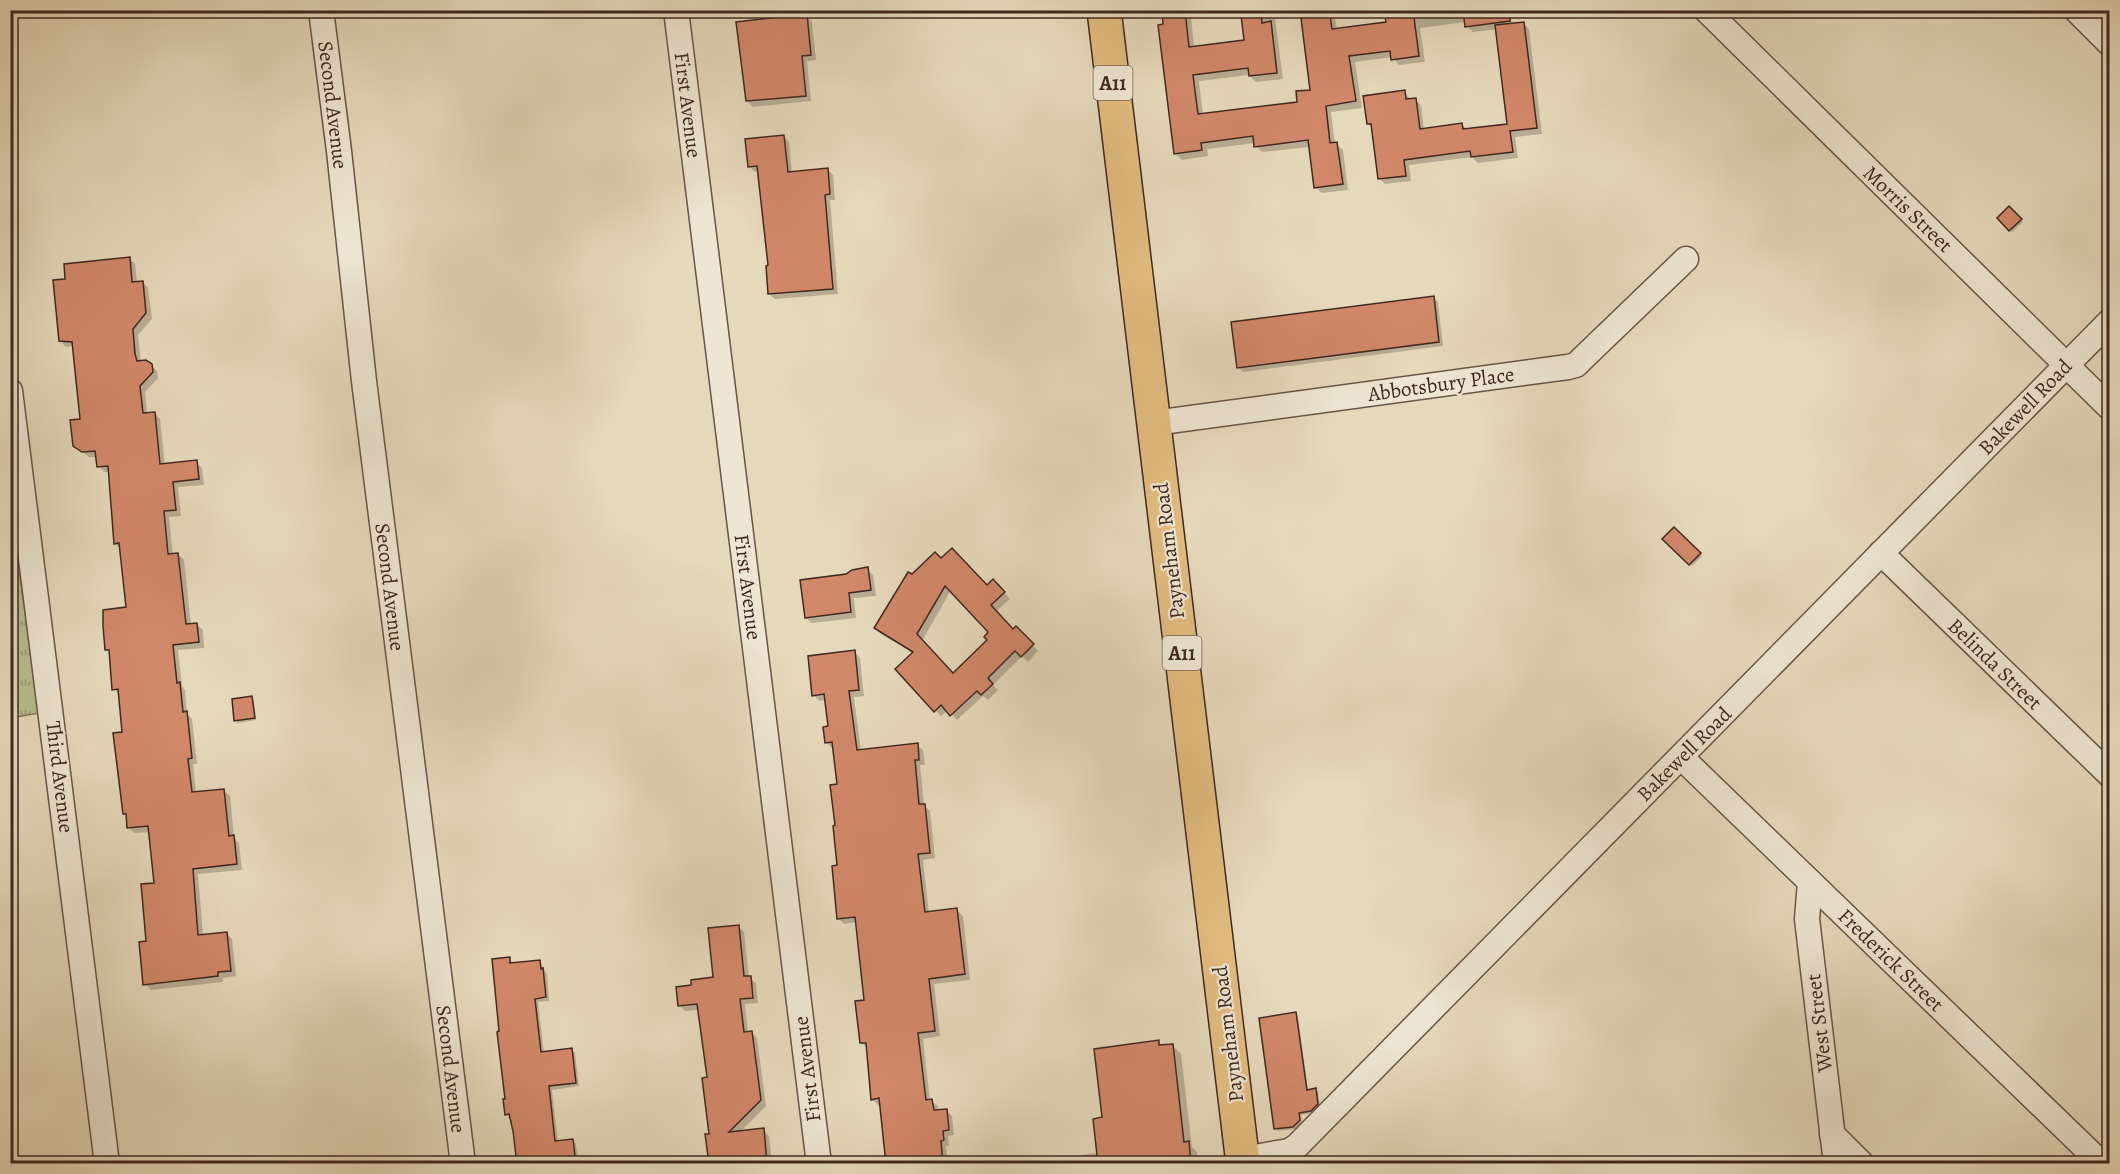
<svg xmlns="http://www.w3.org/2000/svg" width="2120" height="1174" font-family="Alegreya,serif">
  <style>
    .park { fill: url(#park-tufts); stroke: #7a7458; stroke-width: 1.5 }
    .shadow { fill: #0003; fill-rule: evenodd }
    .building { fill: #d18869; stroke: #3f2820; stroke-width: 1.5; fill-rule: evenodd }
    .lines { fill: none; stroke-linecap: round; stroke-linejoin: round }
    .street-casing { stroke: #685447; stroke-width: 27 }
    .primary-casing { stroke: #3f2820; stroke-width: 36 }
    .street { stroke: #eee6d3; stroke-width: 24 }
    .primary { stroke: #e2bc7e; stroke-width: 33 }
    .labels { text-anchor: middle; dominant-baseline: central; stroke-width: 4.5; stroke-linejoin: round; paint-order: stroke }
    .shield { fill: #eee6d3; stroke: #746156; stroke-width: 1.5 }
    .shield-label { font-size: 20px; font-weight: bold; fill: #3f2820 }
    .street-label { font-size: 21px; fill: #3f2820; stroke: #eee6d3 }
  </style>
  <defs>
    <pattern id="park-tufts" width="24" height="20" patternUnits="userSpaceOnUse" patternTransform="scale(1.5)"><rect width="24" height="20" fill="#b5bf90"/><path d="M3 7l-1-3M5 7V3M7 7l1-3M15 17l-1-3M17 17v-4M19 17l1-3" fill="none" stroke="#959b75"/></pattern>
  </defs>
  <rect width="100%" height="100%" fill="#e5d9bb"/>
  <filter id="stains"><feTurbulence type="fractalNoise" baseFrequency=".00333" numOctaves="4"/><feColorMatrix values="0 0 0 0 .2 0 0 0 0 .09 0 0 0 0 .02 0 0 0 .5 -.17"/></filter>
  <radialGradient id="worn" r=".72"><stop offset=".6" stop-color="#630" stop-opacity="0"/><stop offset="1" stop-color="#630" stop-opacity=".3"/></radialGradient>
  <polygon class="park" points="10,503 39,713 11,718 10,718"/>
  <g class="shadow">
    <polygon points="1163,10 1204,10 1205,15 1191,16 1194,48 1246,41 1242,10 1274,10 1283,79 1256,82 1249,75 1199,81 1203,115 1299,103 1312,91 1302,10 1334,10 1337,30 1388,24 1386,10 1510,10 1512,25 1523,23 1529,29 1542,134 1515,137 1518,158 1478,163 1472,157 1409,165 1411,181 1385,184 1379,178 1373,128 1368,124 1404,92 1411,100 1415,100 1421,105 1424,130 1462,125 1468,130 1509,125 1497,29 1473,32 1466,26 1466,22 1420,28 1425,62 1399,65 1392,57 1355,62 1362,108 1331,112 1335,144 1343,150 1348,190 1322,193 1315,187 1310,147 1262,152 1256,146 1255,143 1207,149 1208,156 1182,160 1175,153"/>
    <polygon points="806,16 812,22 816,60 807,61 811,101 753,107 747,101"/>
    <polygon points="783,136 789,142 792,173 827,169 833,175 835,200 830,200 838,294 775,299 769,294 770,267 759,171 755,172 749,166"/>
    <polygon points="2009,208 2023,222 2012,232 1999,218"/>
    <polygon points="129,258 135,264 137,283 143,282 148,288 152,319 138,335 141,362 151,365 157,371 158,378 145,392 147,414 154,413 160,419 165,465 196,462 202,468 204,485 178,487 181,516 169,517 173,555 178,554 184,560 191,625 197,625 203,630 204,648 178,650 182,686 185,690 187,714 192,719 197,764 193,764 196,793 224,790 230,796 234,838 239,843 242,870 198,874 203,936 227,934 232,939 236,976 223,978 223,982 151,990 145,984 148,942 156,884 150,832 135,833 129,828 128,817 125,814 123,734 120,695 114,689 111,654 107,650 127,609 121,550 115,543 110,472 104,472 99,466 97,457 89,457 74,446 82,421 73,346 66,347 60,341 67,280"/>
    <polygon points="1433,297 1438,302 1443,346 1243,372 1239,368"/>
    <polygon points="1675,529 1702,556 1692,566 1664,539"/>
    <path d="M941,560L987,587L993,581L1010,599L995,612L1013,631L1016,628L1038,651L1028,662L1022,656L993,685L998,690L988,700L983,696L957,720L948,710L941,716L897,669L914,653L881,634L876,628L912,576ZM951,590L991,632L989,640L953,675L922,641Z"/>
    <polygon points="867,569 873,575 876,596 854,598 856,618 812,623 806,618 847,575"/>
    <polygon points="855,652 860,658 864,696 854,697 861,751 917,745 923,750 925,765 920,765 924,805 930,811 935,858 923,860 929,913 957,910 963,916 970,980 934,984 940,1036 923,1039 930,1101 938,1106 938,1111 946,1110 952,1116 954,1135 948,1136 949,1146 946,1146 948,1164 881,1164 880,1157 887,1156 881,1104 878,1105 872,1099 867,1048 861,1042 866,1001 857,922 844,924 838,918 837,827 838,785 834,748 832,748 826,742 830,727 826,700 819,701 814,695"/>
    <polygon points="252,698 254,701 256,720 238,723 236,720"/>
    <polygon points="738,926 744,932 749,978 756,983 758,1003 745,1004 748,1033 751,1032 757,1038 766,1106 740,1132 763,1130 769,1136 772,1164 710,1164 709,1079 699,1010 685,1011 679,1005 693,986 715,978"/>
    <polygon points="509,958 513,964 539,961 547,974 549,1001 538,1002 544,1053 571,1049 575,1053 579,1086 552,1090 558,1142 572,1140 576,1144 579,1164 518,1164 515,1131 511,1118 507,1114"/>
    <polygon points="1295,1014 1298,1016 1308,1091 1316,1090 1318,1092 1320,1107 1314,1113 1301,1115 1302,1123 1296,1129 1278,1131 1276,1128"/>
    <polygon points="1158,1041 1163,1046 1172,1045 1181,1054 1192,1147 1197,1152 1198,1164 1082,1164 1081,1155 1098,1153 1104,1119"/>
  </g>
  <g class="building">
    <polygon points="1162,10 1185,10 1189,47 1244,40 1241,15 1261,13 1262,23 1271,21 1277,73 1249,76 1248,68 1193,75 1198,114 1297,102 1296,91 1310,90 1301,18 1311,16 1310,10 1329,10 1332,29 1386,22 1384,10 1413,10 1419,56 1391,60 1390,51 1349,56 1356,101 1326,106 1330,143 1337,142 1343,184 1314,188 1308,140 1254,147 1253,136 1201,143 1202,150 1174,154 1158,25 1163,24"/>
    <polygon points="1463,10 1510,10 1510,21 1465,27"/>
    <polygon points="807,14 811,55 802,56 806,96 746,101 736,22"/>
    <polygon points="1524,22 1537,128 1510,131 1513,152 1471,157 1470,151 1404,160 1406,176 1378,179 1371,124 1367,124 1363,96 1405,90 1406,99 1416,98 1420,129 1462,123 1463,129 1507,124 1495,25"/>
    <polygon points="784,135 788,172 828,168 830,194 825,195 833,289 768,294 766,266 768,265 757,166 748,167 745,139"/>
    <polygon points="2009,206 2022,219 2009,231 1997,218"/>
    <polygon points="130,257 132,282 143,281 146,313 133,329 135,354 137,361 146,360 152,364 153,372 140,386 143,413 155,412 160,464 197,460 199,479 173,482 176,510 164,511 168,554 178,553 186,624 197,623 199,642 173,645 177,683 180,682 183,712 187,711 192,758 188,759 192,792 224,789 229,836 234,835 237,864 193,869 198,935 227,932 231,971 218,972 218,976 143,985 139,942 146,941 141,884 154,883 148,826 127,828 126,814 123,814 113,733 122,732 118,689 112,690 109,650 105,650 103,626 103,610 126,607 119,543 114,544 108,466 97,467 95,451 82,452 73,446 70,420 80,419 72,342 59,341 53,280 65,279 64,264"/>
    <polygon points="1434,296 1439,342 1237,368 1231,322"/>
    <polygon points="1674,527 1701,553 1689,565 1662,539"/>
    <path d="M952,548L987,585L993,579L1005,592L991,605L1013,629L1016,626L1034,644L1021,657L1015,651L988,678L993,684L981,695L977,691L950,716L941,705L934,712L895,669L913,652L874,628L908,572L912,574L935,552L941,558ZM945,586L988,632L984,637L987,640L953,673L917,634Z"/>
    <polygon points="868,567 871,590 849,593 851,612 805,618 800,580 846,574 852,570"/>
    <polygon points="855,650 859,690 849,691 857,750 918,743 919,760 915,760 919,804 925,804 930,853 918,854 925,912 957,908 965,974 929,979 935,1031 918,1033 926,1100 932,1099 934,1110 947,1109 949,1130 943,1131 944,1140 941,1141 943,1164 886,1164 879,1098 871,1100 866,1043 860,1043 855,1001 864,1000 855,917 837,919 832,866 837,865 833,826 835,825 830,785 837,784 832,742 825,743 823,727 828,726 824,694 812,696 808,656"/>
    <polygon points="252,696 255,718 234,721 232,699"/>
    <polygon points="739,925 744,976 751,976 753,998 740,999 744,1032 752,1031 761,1100 729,1132 764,1128 767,1164 709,1164 705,1134 709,1134 702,1078 707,1077 697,1004 678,1006 676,987 691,985 691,980 713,977 708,928"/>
    <polygon points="510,957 510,963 540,960 541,969 543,968 546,997 535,999 541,1052 572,1048 576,1083 549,1086 555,1141 573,1139 576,1164 517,1164 513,1131 509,1114 505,1115 503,1099 505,1099 497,1032 499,1031 492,959"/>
    <polygon points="1296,1012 1307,1090 1316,1088 1318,1104 1311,1111 1299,1113 1300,1120 1293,1127 1274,1129 1259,1018"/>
    <polygon points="1159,1040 1159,1045 1173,1044 1184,1142 1189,1141 1191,1164 1098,1164 1093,1119 1102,1117 1094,1049"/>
  </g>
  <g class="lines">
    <g class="street-casing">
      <g id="street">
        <polyline points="321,10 339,151 364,381 463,1164"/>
        <polyline points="676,10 819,1164"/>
        <polyline points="1706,10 2110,408"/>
        <polyline points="2076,10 2110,44"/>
        <polyline points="10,391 107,1164"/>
        <polyline points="1154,423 1568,367 1576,365 1583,358 1686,259"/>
        <polyline points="1881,553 2110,775"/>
        <polyline points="1681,757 2102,1164"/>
        <polyline points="1810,882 1807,919 1836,1164"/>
        <polyline points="1832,1134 1862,1164"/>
        <polyline points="1243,1159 1289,1151 1297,1146 2110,321"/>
      </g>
    </g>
    <g class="primary-casing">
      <polyline id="primary" points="1104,10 1243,1164"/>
    </g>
    <use href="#street" class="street"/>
    <use href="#primary" class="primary"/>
  </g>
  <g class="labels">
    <g class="shield">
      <rect x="1093.5" y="66" width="39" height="34" rx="4.5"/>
      <rect x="1162.5" y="636" width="39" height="34" rx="4.5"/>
    </g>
    <g class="shield-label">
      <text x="1113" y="83">A11</text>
      <text x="1182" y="653">A11</text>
    </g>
    <g class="street-label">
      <text transform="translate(333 105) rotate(83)">Second Avenue</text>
      <text transform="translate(688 105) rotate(83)">First Avenue</text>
      <text transform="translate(1908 209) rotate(44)">Morris Street</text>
      <text transform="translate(1441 384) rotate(-8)">Abbotsbury Place</text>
      <text transform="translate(2025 407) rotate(-46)">Bakewell Road</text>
      <text transform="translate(1169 551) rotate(-97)">Payneham Road</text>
      <text transform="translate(390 587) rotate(83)">Second Avenue</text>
      <text transform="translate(748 587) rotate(83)">First Avenue</text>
      <text transform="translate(1995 664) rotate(44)">Belinda Street</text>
      <text transform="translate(1684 754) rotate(-45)">Bakewell Road</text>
      <text transform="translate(60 777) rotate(83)">Third Avenue</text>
      <text transform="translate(1891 960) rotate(44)">Frederick Street</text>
      <text transform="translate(1819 1023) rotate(-97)">West Street</text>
      <text transform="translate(1228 1034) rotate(-97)">Payneham Road</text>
      <text transform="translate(451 1069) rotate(83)">Second Avenue</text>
      <text transform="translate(807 1069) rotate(-97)">First Avenue</text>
    </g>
  </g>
  <rect width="2120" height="1174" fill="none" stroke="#e5d9bb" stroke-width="36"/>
  <rect x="12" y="12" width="2096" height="1150" fill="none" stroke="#3f2820" stroke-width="3"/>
  <rect x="18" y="18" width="2084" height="1138" fill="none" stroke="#3f2820" stroke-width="1.5"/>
  <rect width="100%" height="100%" filter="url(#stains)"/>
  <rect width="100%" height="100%" fill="url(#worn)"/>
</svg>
